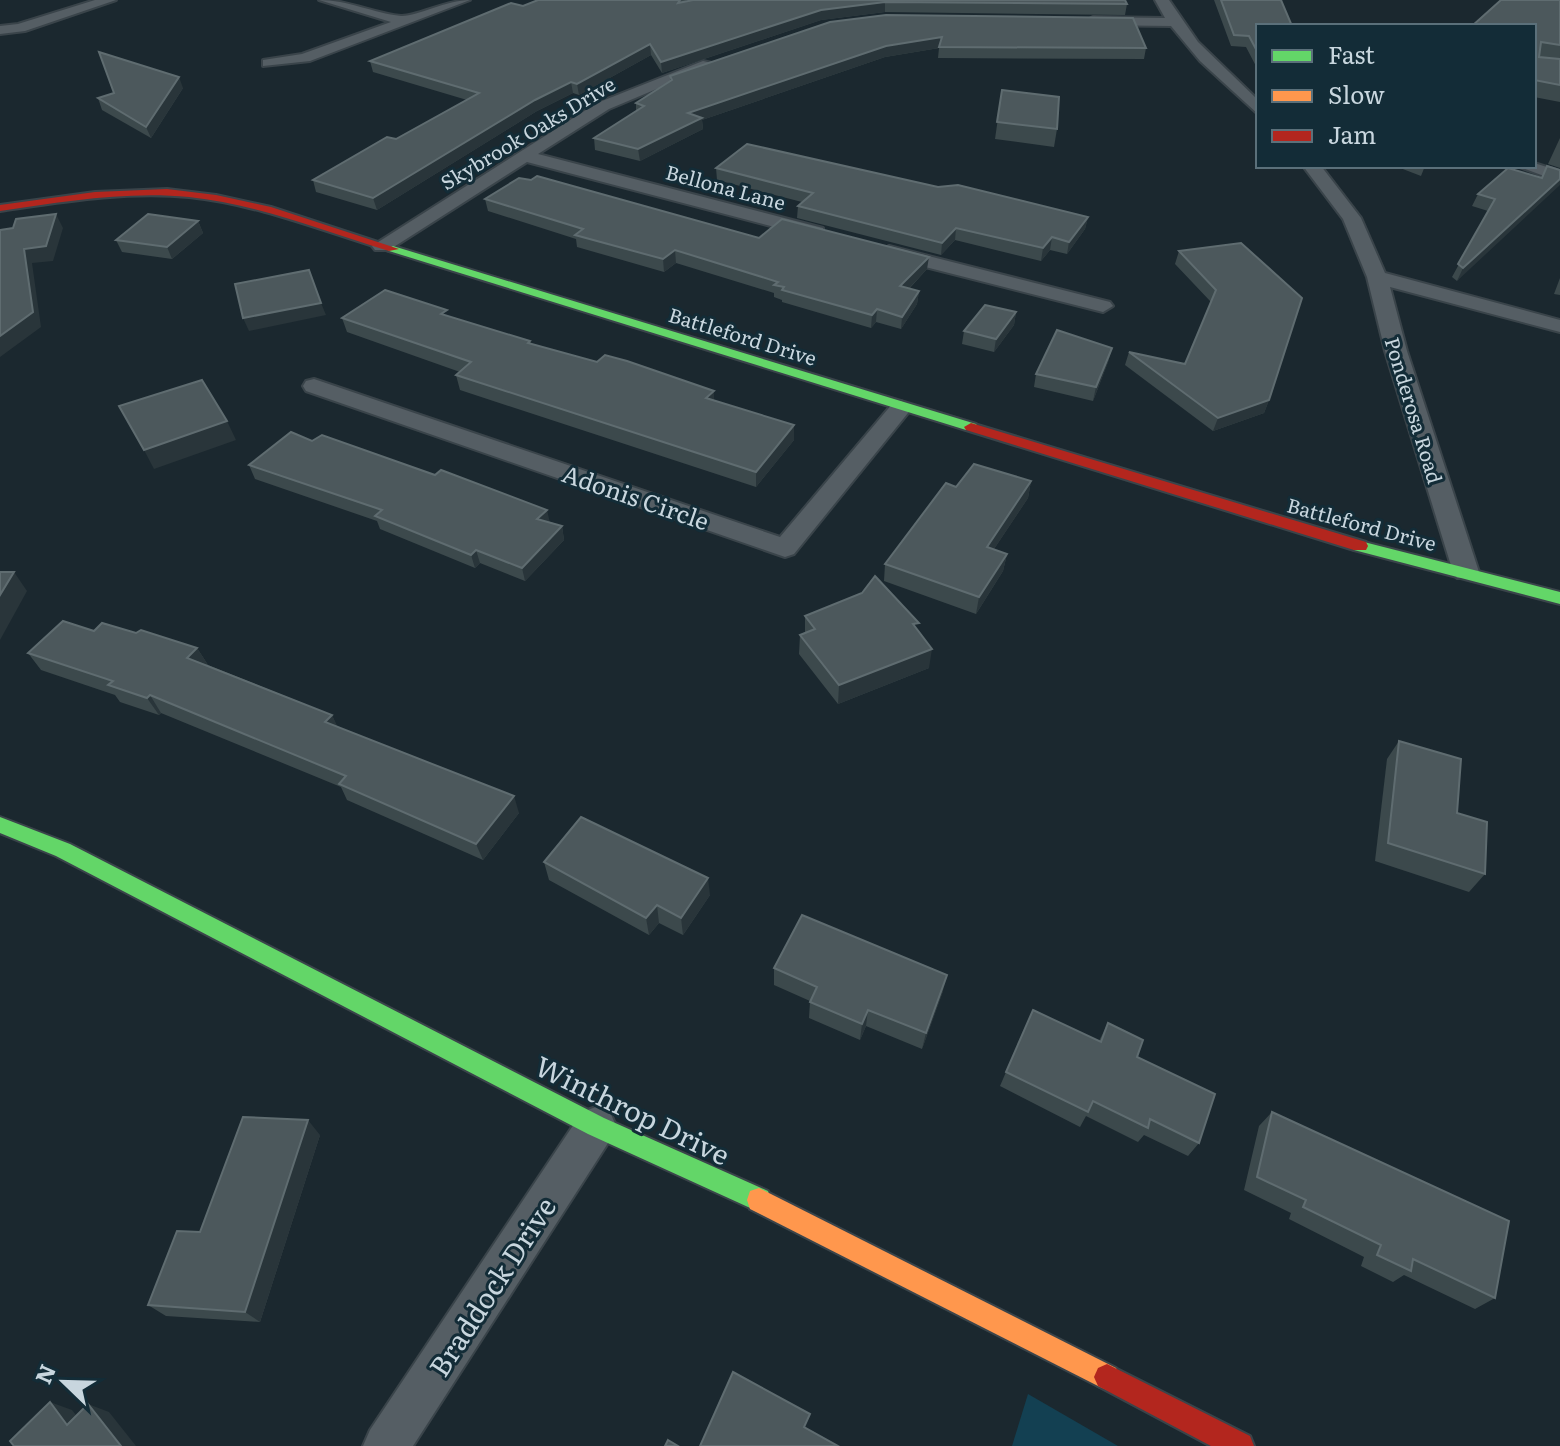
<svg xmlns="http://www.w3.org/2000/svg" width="1560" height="1446" font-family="Literata,serif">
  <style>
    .green { fill: #134052 }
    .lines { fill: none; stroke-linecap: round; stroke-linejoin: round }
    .street-casing { stroke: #3a444a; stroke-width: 4 }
    .fast-casing { stroke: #3a444a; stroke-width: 4 }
    .slow-casing { stroke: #3a444a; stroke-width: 4 }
    .jam-casing { stroke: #3a444a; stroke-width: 4 }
    .street { fill: #555e64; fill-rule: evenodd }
    .fast { fill: #63d668; fill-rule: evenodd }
    .slow { fill: #ff974d; fill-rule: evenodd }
    .jam { fill: #b3261e; fill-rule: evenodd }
    .wall { fill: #3c494c }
    .shaded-wall { fill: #29353a }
    .building { fill: #4c585c; stroke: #5f6c70; stroke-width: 2 }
    .labels { text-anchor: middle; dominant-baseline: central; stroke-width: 6; stroke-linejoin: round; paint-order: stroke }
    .far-street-label { font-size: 20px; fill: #c8d6de; stroke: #132c37 }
    .street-label { font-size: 24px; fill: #c8d6de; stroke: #132c37 }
    .near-street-label { font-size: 28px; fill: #c8d6de; stroke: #132c37 }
  </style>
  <rect width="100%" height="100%" fill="#1b282f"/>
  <polygon class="green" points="1028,1394 1118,1446 1012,1446"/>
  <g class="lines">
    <g class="street-casing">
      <g id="street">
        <polygon points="95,0 116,0 25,31 0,34 0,26 18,24"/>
        <path d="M319,0C348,0 373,13 401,16C416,17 446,0 470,0L310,61L263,66V60L302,54L391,22Z"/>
        <polygon points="1155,0 1169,0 1198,42 1258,100 1258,114 1200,61 1171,26 1093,25 1086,21 1093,17 1165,18"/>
        <polygon points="703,61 716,64 609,109 538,154 823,228 823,236 809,236 527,162 389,250 375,250 372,246 597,103"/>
        <polygon points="1534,163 1560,171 1560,182 1517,166 1534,166"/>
        <polygon points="1303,166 1321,166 1361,218 1385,273 1560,320 1560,332 1390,287 1407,351 1479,572 1475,578 1457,578 1453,572 1385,351 1367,277 1343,219"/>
        <polygon points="889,246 1110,302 1113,306 1103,312 882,256 879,252"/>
        <polygon points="314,379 780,537 893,403 901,401 912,408 794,554 785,557 306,391 303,386 306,381"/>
        <polygon points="596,1107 610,1112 616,1126 610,1140 413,1446 363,1446 370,1430 582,1112"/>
      </g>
    </g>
    <g class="fast-casing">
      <g id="fast">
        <polygon points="393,246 976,424 978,427 976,430 966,430 389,251 387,249"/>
        <polygon points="1360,541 1560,592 1560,604 1354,550 1352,546 1354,542"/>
        <polygon points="0,817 70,844 604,1118 768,1191 771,1200 768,1209 759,1212 588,1134 56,856 0,833"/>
      </g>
    </g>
    <g class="slow-casing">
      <polygon id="slow" points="759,1188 1116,1368 1120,1377 1116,1386 1107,1390 1098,1386 750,1209 747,1200 750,1191"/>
    </g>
    <g class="jam-casing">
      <g id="jam">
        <path d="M167,189L216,195L271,207L399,249L389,251C323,231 257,204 189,197C125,191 62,202 0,211V205L95,192Z"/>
        <polygon points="971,423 1366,542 1368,546 1366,550 1354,550 966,430 964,427"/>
        <polygon points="1107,1364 1250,1436 1254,1446 1211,1446 1098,1386 1094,1377 1098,1368"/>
      </g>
    </g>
    <use href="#street" class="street"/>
    <use href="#fast" class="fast"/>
    <use href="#slow" class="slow"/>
    <use href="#jam" class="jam"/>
  </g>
  <g class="wall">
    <polygon points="538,0 687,0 686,1 693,0 1127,4 1125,15 885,12 821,20 662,73 651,55 579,95 573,93 537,111 377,210 316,192 313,180 396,139 467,100 373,72 370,61"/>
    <polygon points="1214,0 1281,0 1258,26 1258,70 1246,47 1231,46"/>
    <polygon points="1560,0 1560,102 1534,97 1534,26"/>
    <polygon points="830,22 1146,48 1144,59 938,58 939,48 885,57 702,120 703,129 640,161 595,150 594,138 636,111 636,103 670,81 670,76"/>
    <polygon points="183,88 151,138 102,110 98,98"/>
    <polygon points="1002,90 1057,129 1054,147 995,139"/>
    <polygon points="1560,138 1560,168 1548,164"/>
    <polygon points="1395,166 1425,166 1421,176"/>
    <polygon points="716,168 938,187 1088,217 1085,229 1067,254 1050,250 1041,261 955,240 941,255 797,218 798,206 802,202 717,180"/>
    <polygon points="1541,178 1457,281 1452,277 1488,211 1472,206 1478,194"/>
    <polygon points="485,199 759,238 927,269 909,289 919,291 917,304 901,329 876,322 871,328 782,302 782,300 774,297 774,293 676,263 664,272 577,247 576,239 488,211"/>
    <polygon points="198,221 203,233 172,259 122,252 116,240"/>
    <polygon points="1241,243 1269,400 1264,413 1213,431 1125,365 1129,352 1185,364 1211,302 1175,264 1179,251"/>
    <polygon points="1560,278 1560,295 1554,294"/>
    <polygon points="1016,312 1014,325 994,352 962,344 964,331"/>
    <polygon points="448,316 530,341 531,344 597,362 714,391 714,401 794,425 794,440 756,487 460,390 456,375 460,372 347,332 342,318"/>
    <polygon points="1112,348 1108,362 1093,401 1034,387 1036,374"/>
    <polygon points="312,441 562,526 564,540 525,581 480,563 475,568 380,529 377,521 255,479 249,465"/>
    <polygon points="1031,481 1028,498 994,549 1007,554 1003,571 976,614 884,581 885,564 956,487"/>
    <polygon points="805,616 918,631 929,668 838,704 799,654 800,635 805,633"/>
    <polygon points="94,631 136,633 197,648 208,665 332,715 337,727 519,813 483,860 347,800 341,787 161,713 159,715 120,702 115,695 41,670 28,653"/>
    <polygon points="1399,741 1457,813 1485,874 1469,892 1375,861 1387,759"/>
    <polygon points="544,862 710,895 683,935 659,923 649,935 549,880"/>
    <polygon points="774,968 943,991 922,1049 866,1026 860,1040 809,1018 810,1001 774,985"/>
    <polygon points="1108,1023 1137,1057 1199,1143 1188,1156 1144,1135 1138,1142 1086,1116 1080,1127 1000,1086 1006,1072 1099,1041"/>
    <polygon points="1272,1112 1495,1298 1475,1309 1404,1275 1393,1282 1361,1266 1364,1257 1289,1219 1291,1213 1244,1190 1259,1126"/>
    <polygon points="320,1135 260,1322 166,1316 148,1305"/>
  </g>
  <g class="shaded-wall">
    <polygon points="885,2 885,12 821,20 662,73 661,62 821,10"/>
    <polygon points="942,37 939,48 885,57 702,120 703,129 640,161 638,149 688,113 886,46"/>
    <polygon points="650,44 651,55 579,95 577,84"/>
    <polygon points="179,77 183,88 151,138 146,127"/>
    <polygon points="571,82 573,93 537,111 377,210 373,198 535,100"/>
    <polygon points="1560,179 1560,185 1457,281 1463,268"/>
    <polygon points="56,214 63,228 53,261 32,263 41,327 0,357 0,336 24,249"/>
    <polygon points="1088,217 1085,229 1067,254 1069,242"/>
    <polygon points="198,221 203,233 172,259 167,247"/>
    <polygon points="956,228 955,240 941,255 942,243"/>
    <polygon points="1052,237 1050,250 1041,261 1043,248"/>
    <polygon points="675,250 676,263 664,272 663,259"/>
    <polygon points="929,257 927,269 899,299 900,286"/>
    <polygon points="919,291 917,304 901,329 902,317"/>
    <polygon points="321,303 326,315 249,331 243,318"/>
    <polygon points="877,309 876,322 871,328 872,315"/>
    <polygon points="1016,312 1014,325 994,352 996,339"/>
    <polygon points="1112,348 1108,362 1093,401 1096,387"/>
    <polygon points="714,391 714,405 706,398"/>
    <polygon points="1269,400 1264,413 1213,431 1218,418"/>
    <polygon points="227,421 236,440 154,469 144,450"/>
    <polygon points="794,425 794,440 756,487 756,472"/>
    <polygon points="1031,481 1028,498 984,564 987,547"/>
    <polygon points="547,510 550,523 537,519"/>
    <polygon points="562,526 564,540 525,581 522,568"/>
    <polygon points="476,550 480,563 475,568 471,555"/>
    <polygon points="1007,554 1003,571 976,614 979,597"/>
    <polygon points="14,572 27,591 0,640 0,595"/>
    <polygon points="197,648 208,665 187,658"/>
    <polygon points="932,649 929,668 838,704 839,685"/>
    <polygon points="150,695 161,713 159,715 147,698"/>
    <polygon points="332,715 340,732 325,722"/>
    <polygon points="514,796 519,813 483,860 476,844"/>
    <polygon points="708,878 710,895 683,935 681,918"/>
    <polygon points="657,905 659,923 649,935 646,918"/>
    <polygon points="947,975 943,991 922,1049 926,1033"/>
    <polygon points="868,1010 866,1026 860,1040 862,1024"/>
    <polygon points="308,1120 320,1135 260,1322 245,1312"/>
    <polygon points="50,1402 72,1410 89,1432 67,1425"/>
    <polygon points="88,1404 109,1412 136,1446 121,1446"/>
  </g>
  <g class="building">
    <polygon points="538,0 680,0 678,3 693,0 1125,0 1127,4 885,2 821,10 661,62 650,44 577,84 571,82 535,100 373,198 313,180 387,137 396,139 479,93 370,61 511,3 523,6"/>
    <polygon points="1221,0 1281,0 1292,26 1258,26 1258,53 1249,36 1234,35"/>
    <polygon points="1501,0 1560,0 1560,45 1541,42 1539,57 1560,59 1560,85 1534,80 1534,26 1472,26"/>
    <polygon points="886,15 1133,18 1146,48 939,47 942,37 886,46 688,113 702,118 638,149 594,138 644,106 636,103 672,80 670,76 830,22"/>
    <polygon points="99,52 179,77 146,127 98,98 114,93"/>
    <polygon points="1002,90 1059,97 1057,129 997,122"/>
    <polygon points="747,144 938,187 958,185 1088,217 1069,242 1052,237 1043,248 956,228 942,243 798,206 813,193 716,168"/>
    <polygon points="1547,166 1560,170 1560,179 1463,268 1458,264 1495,199 1478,194 1508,168 1542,178"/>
    <polygon points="537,176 759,238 782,219 929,257 900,286 919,291 902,317 877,309 872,315 782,290 784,287 774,285 778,282 675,250 663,259 575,235 583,229 485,199 519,178 531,180"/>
    <polygon points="56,214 46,246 24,249 33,312 0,336 0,230 13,228 16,219"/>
    <polygon points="148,214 198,221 167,247 116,240"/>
    <polygon points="1241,243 1302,298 1269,400 1218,418 1129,352 1185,364 1216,290 1179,251"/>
    <polygon points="309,270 321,303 243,318 235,284"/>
    <polygon points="385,290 447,310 441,314 530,341 528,343 597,362 605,355 627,361 714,391 706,398 794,425 756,472 456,375 471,362 342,318"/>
    <polygon points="985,305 1016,312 996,339 964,331"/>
    <polygon points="1057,330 1112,348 1096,387 1036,374"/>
    <polygon points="202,380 227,421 144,450 119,406"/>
    <polygon points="291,432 312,441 322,435 435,475 441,470 547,510 537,519 562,526 522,568 476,550 471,555 375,516 382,510 249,465"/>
    <polygon points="974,464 1031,481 987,547 1007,554 979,597 885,564 946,483 956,487"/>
    <polygon points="0,572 14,572 0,595"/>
    <polygon points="875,576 919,623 913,624 932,649 839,685 800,635 815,629 805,616 862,593"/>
    <polygon points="63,621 94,631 102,623 136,633 141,630 197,648 187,658 332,715 325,722 514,796 476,844 339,784 346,776 150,695 147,698 108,685 113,681 28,653"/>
    <polygon points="1399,741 1461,759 1457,813 1487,822 1485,874 1388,843"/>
    <polygon points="581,817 708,878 681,918 657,905 646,918 544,862"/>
    <polygon points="802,915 947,975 926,1033 868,1010 862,1024 810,1002 817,987 774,968"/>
    <polygon points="1033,1010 1101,1042 1108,1023 1143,1040 1137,1057 1215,1094 1199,1143 1150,1119 1148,1128 1093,1101 1088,1112 1006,1072"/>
    <polygon points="1272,1112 1509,1221 1495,1298 1413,1259 1411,1271 1377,1255 1381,1245 1303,1207 1306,1200 1257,1177"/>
    <polygon points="243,1117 308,1120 245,1312 148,1305 177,1231 200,1232"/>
    <polygon points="733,1372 810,1414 804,1427 838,1446 700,1446"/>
    <polygon points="50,1402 67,1425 88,1404 121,1446 14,1446 10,1441"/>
    <polygon points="668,1440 678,1446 665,1446"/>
  </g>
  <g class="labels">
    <g class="far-street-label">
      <text transform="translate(527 132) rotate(-31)">Skybrook Oaks Drive</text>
      <text transform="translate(726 186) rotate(15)">Bellona Lane</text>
      <text transform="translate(743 335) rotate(17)">Battleford Drive</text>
      <text transform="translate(1415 410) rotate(73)">Ponderosa Road</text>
      <text transform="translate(1362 523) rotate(15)">Battleford Drive</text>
    </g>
    <g class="street-label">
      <text transform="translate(636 496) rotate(19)">Adonis Circle</text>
    </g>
    <g class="near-street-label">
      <text transform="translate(633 1109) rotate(26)">Winthrop Drive</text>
      <text transform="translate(491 1286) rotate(-57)">Braddock Drive</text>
    </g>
  </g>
  <rect x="1256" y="24" width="280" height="144" fill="#132c37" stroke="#5b707a" stroke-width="2"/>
  <rect x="1272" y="50" width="40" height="12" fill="#63d668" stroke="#5b707a" stroke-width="2"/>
  <text x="1328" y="64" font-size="24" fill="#c8d6de">Fast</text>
  <rect x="1272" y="90" width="40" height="12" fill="#ff974d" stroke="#5b707a" stroke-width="2"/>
  <text x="1328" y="104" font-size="24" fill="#c8d6de">Slow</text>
  <rect x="1272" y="130" width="40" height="12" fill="#b3261e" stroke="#5b707a" stroke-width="2"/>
  <text x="1328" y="144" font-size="24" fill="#c8d6de">Jam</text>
  <g transform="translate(64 1382) rotate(293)" stroke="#132c37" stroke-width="6" paint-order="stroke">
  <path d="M0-6L14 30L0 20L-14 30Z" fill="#c8d6de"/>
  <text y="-12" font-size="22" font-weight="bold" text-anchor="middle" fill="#c8d6de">N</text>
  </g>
</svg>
